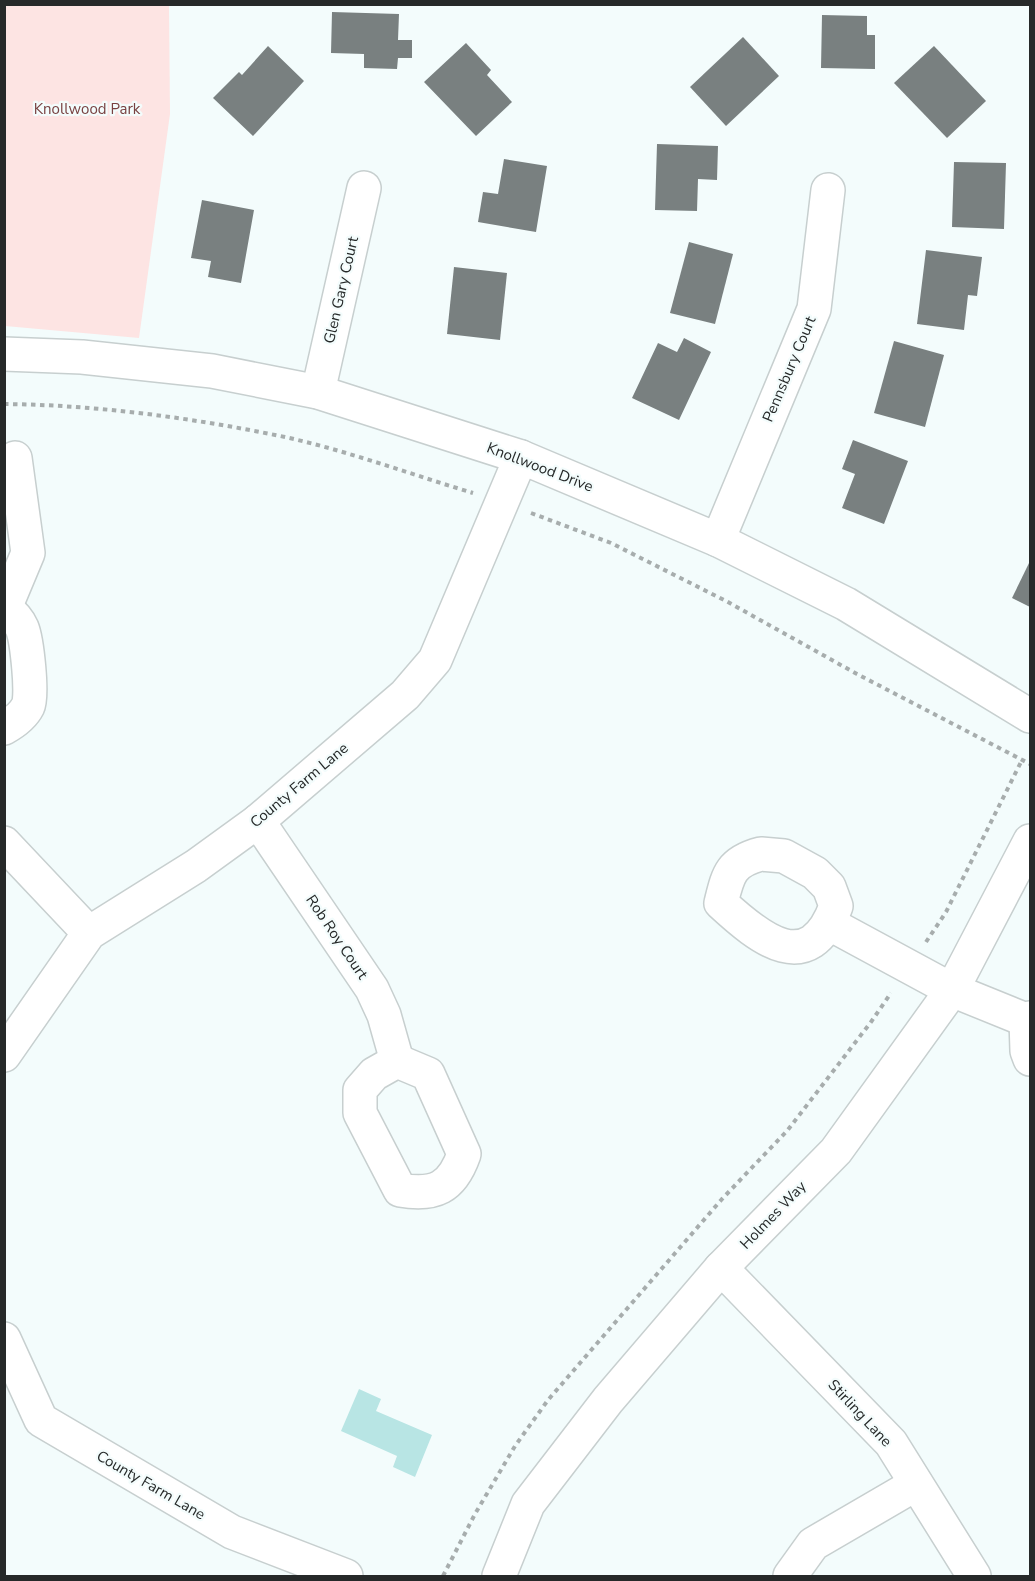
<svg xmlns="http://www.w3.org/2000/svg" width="1035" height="1581" font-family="'Nunito Sans',sans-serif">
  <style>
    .green { fill: #fde4e3 }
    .water { fill: #b8e5e4 }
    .building { fill: #798080 }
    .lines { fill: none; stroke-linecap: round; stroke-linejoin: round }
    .minor-casing { stroke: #c7cfcf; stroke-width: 36 }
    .path { stroke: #a7adad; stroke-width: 4; stroke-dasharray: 4.5 4.5; stroke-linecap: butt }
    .minor { stroke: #fff; stroke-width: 33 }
    .labels { text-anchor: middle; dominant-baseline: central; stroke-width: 4.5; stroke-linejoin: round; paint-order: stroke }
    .park-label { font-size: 15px; fill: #784141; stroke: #f3fcfc }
    .street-label { font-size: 15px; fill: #262929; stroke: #f3fcfc }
  </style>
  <rect width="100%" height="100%" fill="#f3fcfc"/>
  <polygon class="green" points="4,5 169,5 170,114 139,338 5,326"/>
  <polygon class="water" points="359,1389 381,1399 376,1411 432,1435 415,1477 393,1467 397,1456 341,1431"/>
  <g class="building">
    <polygon points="332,12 399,14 398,40 412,40 412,58 398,58 397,69 364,68 364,54 331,53"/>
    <polygon points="822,15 867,16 867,35 875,35 875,69 821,68"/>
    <polygon points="743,37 779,76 726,126 690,87"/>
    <polygon points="466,43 491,70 487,75 512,102 476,136 424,82"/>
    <polygon points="268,46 304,81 253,136 213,98 239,72 242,75"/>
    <polygon points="934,46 986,101 947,138 894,83"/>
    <polygon points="657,144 718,146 717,180 698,179 697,211 655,210"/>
    <polygon points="504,159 547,166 536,232 478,222 483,192 498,194"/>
    <polygon points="954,162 1006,163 1004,229 952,227"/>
    <polygon points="202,200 254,210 241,283 208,277 211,261 191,258"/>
    <polygon points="689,242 733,254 715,324 670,313"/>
    <polygon points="926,250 982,257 977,296 968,295 964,330 917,324"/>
    <polygon points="454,267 507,273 500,340 447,334"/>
    <polygon points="684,338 711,352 679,420 632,398 658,343 677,352"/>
    <polygon points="894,341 944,355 925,427 874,413"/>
    <polygon points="853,440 908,461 884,524 842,508 855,474 842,469"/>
    <polygon points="1030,561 1030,607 1012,598"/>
  </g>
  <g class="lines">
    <g class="minor-casing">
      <g id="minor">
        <polyline points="4,354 82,357 212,371 318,392 521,457 718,540 846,604 1030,716"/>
        <polyline points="318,392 364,188"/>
        <polyline points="718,540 814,309 828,190"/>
        <path d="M4,607C12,613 18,619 22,628C27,640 33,696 28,706C23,716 13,723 4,728"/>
        <polyline points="5,608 28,553 15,458"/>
        <polyline points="258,821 372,989 384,1015 397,1061"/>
        <polyline points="4,843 89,933"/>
        <path d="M761,854L784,856L815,873L829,887L836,906C809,979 760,939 721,903C728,875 730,862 761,854Z"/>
        <polyline points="830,924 952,990 1026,1020 1030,1018"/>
        <polyline points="1026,1020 1027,1051 1030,1059"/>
        <polyline points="4,1055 89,933 196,866 258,821 405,695 435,660 521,457"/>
        <path d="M397,1061L428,1074L464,1154C452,1188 435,1196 400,1190L360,1113V1090L374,1074Z"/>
        <polyline points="721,1268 891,1443 974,1576"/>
        <polyline points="4,1339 41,1420 232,1532 346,1576"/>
        <polyline points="499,1576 528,1504 608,1400 721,1268 836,1151 952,990 1030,841"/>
        <polyline points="790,1576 813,1544 916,1484"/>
      </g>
    </g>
    <g class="path">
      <path d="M4,404C98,405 193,418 285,437C348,451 410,474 473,493"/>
      <polyline points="531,513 611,543 726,601 857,674 1030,764"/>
      <polyline points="926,942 946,912 1022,760"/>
      <polyline points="443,1576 475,1514 515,1446 548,1400 722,1199 787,1131 871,1022 891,993"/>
    </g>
    <use href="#minor" class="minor"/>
  </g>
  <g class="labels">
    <g class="park-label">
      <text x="87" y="109">Knollwood Park</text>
    </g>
    <g class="street-label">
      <text transform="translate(341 290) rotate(-77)">Glen Gary Court</text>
      <text transform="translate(789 369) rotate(-67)">Pennsbury Court</text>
      <text transform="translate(540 467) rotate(21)">Knollwood Drive</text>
      <text transform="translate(299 785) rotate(-40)">County Farm Lane</text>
      <text transform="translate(337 937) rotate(56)">Rob Roy Court</text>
      <text transform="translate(773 1215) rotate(-46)">Holmes Way</text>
      <text transform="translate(860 1413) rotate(47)">Stirling Lane</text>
      <text transform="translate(151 1485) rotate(30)">County Farm Lane</text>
    </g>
  </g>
  <rect width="1035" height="1581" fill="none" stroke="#262929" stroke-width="12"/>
</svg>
